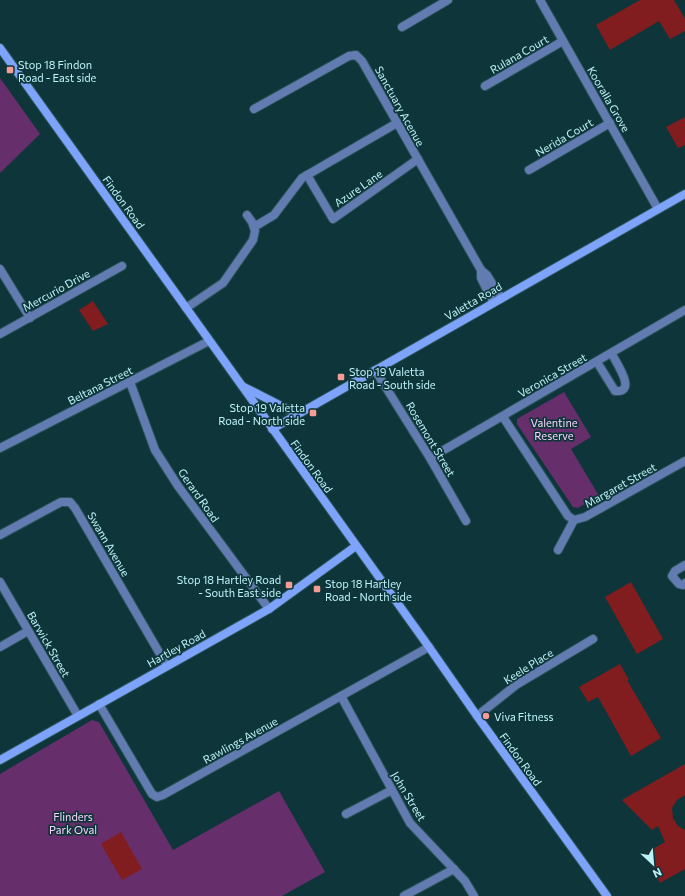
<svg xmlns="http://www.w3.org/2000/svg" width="685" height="896" font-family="Commissioner,sans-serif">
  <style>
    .green { fill: #672e6c }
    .building { fill: #811c1f }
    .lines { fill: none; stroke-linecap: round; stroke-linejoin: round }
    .street-casing { stroke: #2a5459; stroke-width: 10 }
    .secondary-casing { stroke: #2a5459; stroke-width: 10 }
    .street { stroke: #627bb1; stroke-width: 8 }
    .secondary { stroke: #7da4fa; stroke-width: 8 }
    .poi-dot { fill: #f59c95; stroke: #0e363a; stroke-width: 1.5 }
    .labels { text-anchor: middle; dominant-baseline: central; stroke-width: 3.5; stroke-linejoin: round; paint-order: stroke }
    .street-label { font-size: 11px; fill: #bdf3f9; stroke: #0e363a }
    .poi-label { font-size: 11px; fill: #bdf3f9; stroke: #0e363a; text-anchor: start }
    .park-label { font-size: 11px; fill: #fbd5fd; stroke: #0e363a }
  </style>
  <rect width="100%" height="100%" fill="#0e363a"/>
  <g class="green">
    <polygon points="0,78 40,134 0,173"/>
    <polygon points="564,392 591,437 571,449 599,496 578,508 573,507 517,424 517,419"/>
    <polygon points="92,720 99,722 173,850 279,791 325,872 282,896 0,896 0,774"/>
  </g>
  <g class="building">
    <polygon points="640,0 674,0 685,19 685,31 670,39 659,21 610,50 596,25"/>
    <polygon points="685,117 685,145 678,148 666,127"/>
    <polygon points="93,301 108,324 93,331 79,310"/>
    <polygon points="631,582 663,639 637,654 605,597"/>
    <polygon points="620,664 629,680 627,680 661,738 631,756 598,697 588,702 579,687"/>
    <polygon points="685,764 685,795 677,800 672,808 673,818 678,826 685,830 685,869 660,883 646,853 665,842 658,826 652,830 622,800"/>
    <polygon points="121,832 142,869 122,880 101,844"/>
  </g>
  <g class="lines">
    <g class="street-casing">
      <g id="street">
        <polyline points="540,0 658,209"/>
        <polyline points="402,27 448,0"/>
        <polyline points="485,86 563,41"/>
        <polyline points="254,109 349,56 356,55 362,61 481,270 487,275 501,298"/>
        <polyline points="529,170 610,123"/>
        <polyline points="307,175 333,219 418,159"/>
        <polyline points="254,227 274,215 302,178 397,123"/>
        <polyline points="0,269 30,318"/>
        <polyline points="481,270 481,278 493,302"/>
        <polyline points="186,308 223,283 253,240 255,231 252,222 247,215"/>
        <polyline points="0,334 122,266"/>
        <path d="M597,362L615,391C638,393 616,363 612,354"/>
        <polyline points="375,370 430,458 466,521"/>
        <polyline points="130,382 155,450 178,486 269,609"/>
        <polyline points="503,417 568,516 574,520"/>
        <polyline points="0,448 209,341"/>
        <polyline points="430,458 685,310"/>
        <polyline points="0,535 61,502 70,502 75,508 167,666"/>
        <polyline points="558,550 574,520 585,517 685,461"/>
        <polyline points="685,565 675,571 672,576 679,584 683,585 685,583"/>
        <polyline points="0,582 78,716"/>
        <polyline points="0,647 28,631"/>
        <polyline points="341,696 410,823 465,881 474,896"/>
        <polyline points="99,704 152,794 157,797 163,795 429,647"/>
        <polyline points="477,716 516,685 593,639"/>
        <polyline points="346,814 392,790"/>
        <polyline points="404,896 454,869"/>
      </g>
    </g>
    <g class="secondary-casing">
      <g id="secondary">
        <polyline points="0,48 429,647 477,716 607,896"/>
        <polyline points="244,387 297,414"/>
        <polyline points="272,429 685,194"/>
        <polyline points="0,760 269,609 356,546"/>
      </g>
    </g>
    <use href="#street" class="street"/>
    <use href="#secondary" class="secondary"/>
  </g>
  <g class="poi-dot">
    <rect x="6" y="66" width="8" height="8" rx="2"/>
    <rect x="337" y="373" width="8" height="8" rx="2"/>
    <rect x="309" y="409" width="8" height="8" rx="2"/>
    <rect x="285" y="581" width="8" height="8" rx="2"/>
    <rect x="313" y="585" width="8" height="8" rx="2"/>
    <circle cx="486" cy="716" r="4"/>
  </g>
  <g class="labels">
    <g class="street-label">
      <text transform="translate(519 54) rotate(-30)">Rulana Court</text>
      <text transform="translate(609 99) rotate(60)">Kooralla Grove</text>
      <text transform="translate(400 106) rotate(61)">Sanctuary Acenue</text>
      <text transform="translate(564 137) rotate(-30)">Nerida Court</text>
      <text transform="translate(358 188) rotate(-35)">Azure Lane</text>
      <text transform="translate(124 202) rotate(54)">Findon Road</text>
      <text transform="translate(56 290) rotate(-29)">Mercurio Drive</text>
      <text transform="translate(473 301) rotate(-30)">Valetta Road</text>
      <text transform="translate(552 375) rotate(-30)">Veronica Street</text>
      <text transform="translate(100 385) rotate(-27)">Beltana Street</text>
      <text transform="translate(431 439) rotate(59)">Rosemont Street</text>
      <text transform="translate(312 466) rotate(54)">Findon Road</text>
      <text transform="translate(620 485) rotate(-29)">Margaret Street</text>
      <text transform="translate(199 495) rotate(55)">Gerard Road</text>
      <text transform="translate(109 544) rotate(60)">Swann Avenue</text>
      <text transform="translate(49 644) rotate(60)">Barwick Street</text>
      <text transform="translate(176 648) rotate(-29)">Hartley Road</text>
      <text transform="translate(528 666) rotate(-32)">Keele Place</text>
      <text transform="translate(240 740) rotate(-29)">Rawlings Avenue</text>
      <text transform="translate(521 759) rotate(54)">Findon Road</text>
      <text transform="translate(409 796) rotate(59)">John Street</text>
    </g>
    <g class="poi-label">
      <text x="18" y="64">Stop 18 Findon<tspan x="18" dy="13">Road - East side</tspan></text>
      <text x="349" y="371">Stop 19 Valetta<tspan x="349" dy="13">Road - South side</tspan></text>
      <text x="305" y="407" text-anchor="end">Stop 19 Valetta<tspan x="305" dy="13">Road - North side</tspan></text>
      <text x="281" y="579" text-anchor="end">Stop 18 Hartley Road<tspan x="281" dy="13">- South East side</tspan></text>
      <text x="325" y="583">Stop 18 Hartley<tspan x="325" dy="13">Road - North side</tspan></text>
      <text x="494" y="716">Viva Fitness</text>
    </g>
    <g class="park-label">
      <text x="554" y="422">Valentine<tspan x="554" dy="13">Reserve</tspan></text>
      <text x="73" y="816">Flinders<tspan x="73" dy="13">Park Oval</tspan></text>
    </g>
  </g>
  <g transform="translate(653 864) rotate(154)" stroke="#0e363a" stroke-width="3" paint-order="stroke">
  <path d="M0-3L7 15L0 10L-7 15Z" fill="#bdf3f9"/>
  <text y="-6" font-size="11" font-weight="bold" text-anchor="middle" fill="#bdf3f9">N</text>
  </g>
</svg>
